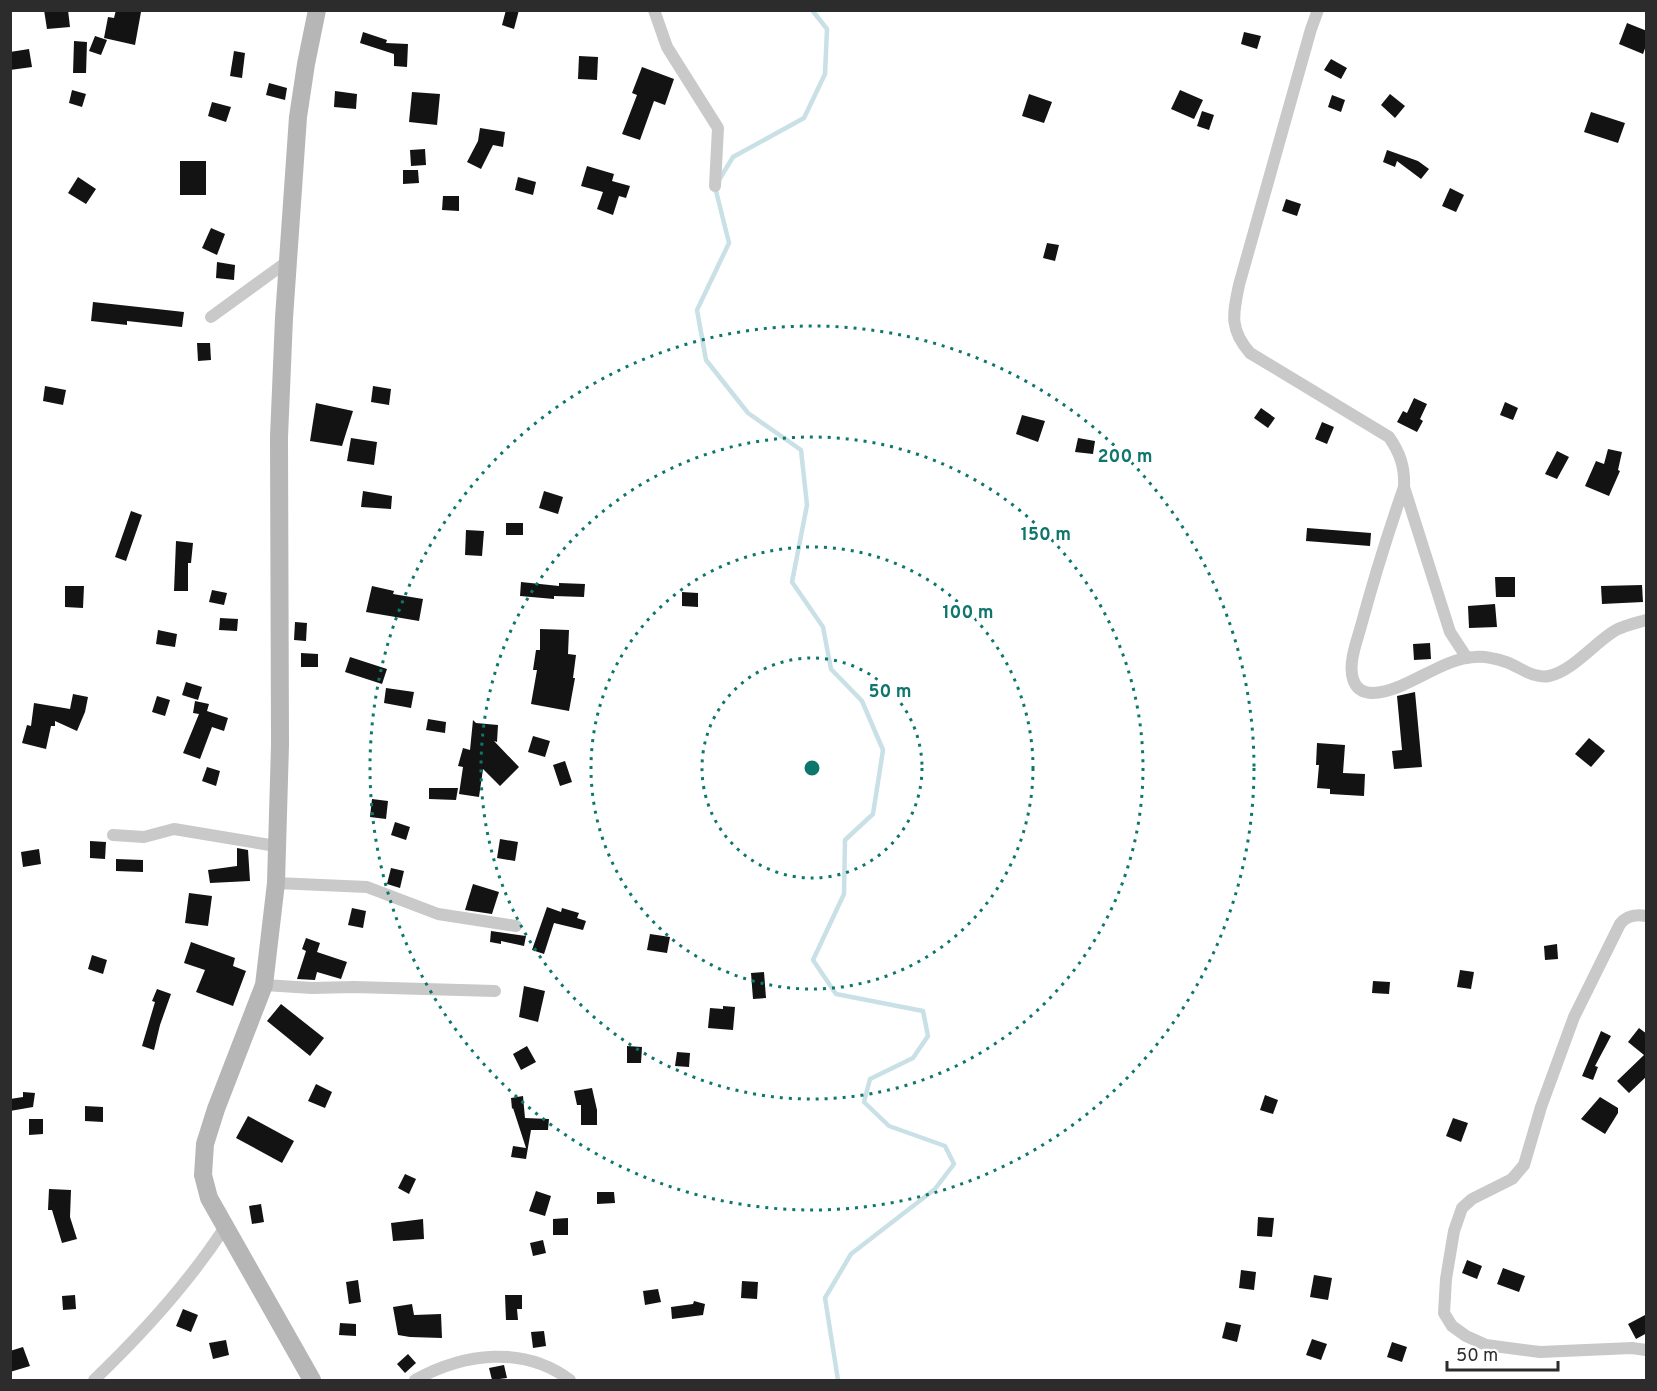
<svg xmlns="http://www.w3.org/2000/svg" width="1657" height="1391" font-family="Overpass,sans-serif">
  <style>
    .lines { fill: none; stroke-linecap: round; stroke-linejoin: round }
    .stream { stroke: #c9e0e6; stroke-width: 4.5 }
    .building { fill: #131313 }
    .street { stroke: #c9c9c9; stroke-width: 12 }
    .secondary { stroke: #b6b6b6; stroke-width: 18 }
    .ring { fill: none; stroke: #0f766e; stroke-width: 3; stroke-dasharray: 3 6 }
    .centre { fill: #0f766e; stroke: #fff; stroke-width: 3 }
    .ring-label { font-size: 18px; text-anchor: middle; font-weight: bold; fill: #0f766e; stroke: #fff; stroke-width: 6; stroke-linejoin: round; paint-order: stroke }
  </style>
  <rect width="100%" height="100%" fill="#fff"/>
  <g class="lines">
    <g class="stream">
      <polyline points="719,180 733,157 804,118 825,74 827,29 812,10"/>
      <polyline points="715,187 729,243 697,310 706,360 748,413 801,450 807,505 792,582 823,627 831,669 862,701 883,750 873,814 845,840 844,894 813,960 836,994 923,1011 928,1036 913,1058 870,1079 864,1102 889,1126 945,1146 954,1164 935,1189 851,1254 825,1298 838,1380"/>
    </g>
  </g>
  <g class="building">
    <polygon points="44,10 68,10 70,27 47,29"/>
    <polygon points="116,10 141,12 135,45 104,38 108,17 114,18"/>
    <polygon points="506,10 519,10 514,29 502,25"/>
    <polygon points="1627,23 1647,31 1647,43 1643,54 1619,44"/>
    <polygon points="363,32 387,40 386,43 408,44 407,67 394,66 394,54 360,43"/>
    <polygon points="1244,32 1261,36 1257,49 1241,44"/>
    <polygon points="95,36 107,40 101,55 89,51"/>
    <polygon points="74,41 87,42 86,73 73,73"/>
    <polygon points="29,49 32,67 10,70 10,52"/>
    <polygon points="234,51 245,53 242,78 230,76"/>
    <polygon points="579,56 598,57 597,80 578,79"/>
    <polygon points="1331,59 1347,68 1341,79 1324,70"/>
    <polygon points="642,67 674,79 665,105 654,101 640,140 622,134 637,95 632,93"/>
    <polygon points="269,83 287,88 285,100 266,95"/>
    <polygon points="72,90 86,94 82,107 69,103"/>
    <polygon points="1180,90 1203,100 1194,119 1171,109"/>
    <polygon points="335,91 357,94 356,109 334,107"/>
    <polygon points="412,92 440,94 437,125 409,122"/>
    <polygon points="1029,94 1052,102 1044,123 1022,116"/>
    <polygon points="1390,94 1405,106 1395,118 1381,105"/>
    <polygon points="1332,95 1345,100 1341,112 1328,107"/>
    <polygon points="212,102 231,107 226,122 208,116"/>
    <polygon points="1202,111 1214,115 1209,130 1197,126"/>
    <polygon points="1591,112 1625,123 1618,143 1584,132"/>
    <polygon points="480,128 505,132 503,147 493,145 481,169 467,162 478,141"/>
    <polygon points="425,149 426,165 411,166 410,150"/>
    <polygon points="1387,150 1418,161 1429,169 1421,179 1397,161 1395,167 1383,162"/>
    <rect x="180" y="161" width="26" height="34"/>
    <polygon points="587,166 614,174 612,181 630,186 626,198 619,196 613,215 597,209 603,192 581,186"/>
    <polygon points="403,170 418,170 419,183 403,184"/>
    <polygon points="78,177 96,189 86,204 68,193"/>
    <polygon points="518,177 536,182 533,195 515,190"/>
    <polygon points="1450,188 1464,195 1456,212 1442,206"/>
    <polygon points="443,196 459,196 459,211 442,210"/>
    <polygon points="1286,199 1301,204 1297,216 1282,211"/>
    <polygon points="211,228 225,234 217,255 202,248"/>
    <polygon points="1047,243 1059,245 1055,261 1043,258"/>
    <polygon points="217,262 235,265 234,280 216,278"/>
    <polygon points="93,302 184,312 182,327 127,321 127,325 91,321"/>
    <polygon points="197,343 210,343 211,360 198,361"/>
    <polygon points="45,386 66,390 63,405 43,401"/>
    <polygon points="373,386 391,389 389,405 371,402"/>
    <polygon points="1414,398 1427,404 1420,419 1423,421 1417,432 1397,422 1403,411 1407,413"/>
    <polygon points="1505,402 1518,408 1513,420 1500,415"/>
    <polygon points="316,403 353,411 342,446 310,441"/>
    <polygon points="1261,408 1275,418 1268,428 1254,418"/>
    <polygon points="1022,415 1045,421 1038,442 1016,434"/>
    <polygon points="1322,422 1334,427 1327,444 1315,439"/>
    <polygon points="351,438 377,442 374,465 347,461"/>
    <polygon points="1078,438 1095,441 1093,454 1075,452"/>
    <polygon points="1608,449 1622,452 1618,470 1620,471 1609,496 1585,486 1596,461 1604,464"/>
    <polygon points="1557,451 1569,457 1557,479 1545,474"/>
    <polygon points="363,491 392,496 391,509 361,507"/>
    <polygon points="544,491 563,497 558,514 539,508"/>
    <polygon points="131,511 142,515 126,561 115,557"/>
    <rect x="506" y="523" width="17" height="12"/>
    <polygon points="1307,528 1371,533 1370,546 1306,541"/>
    <polygon points="466,530 484,531 482,556 465,555"/>
    <polygon points="176,541 193,543 191,563 188,563 188,591 174,591"/>
    <polygon points="1495,577 1515,577 1515,597 1496,597"/>
    <polygon points="521,582 559,586 559,583 585,584 584,597 554,596 554,599 520,596"/>
    <polygon points="1642,585 1643,602 1602,604 1601,586"/>
    <polygon points="65,586 84,586 83,608 65,607"/>
    <polygon points="372,586 394,591 393,594 423,599 419,621 366,612"/>
    <polygon points="212,590 227,593 224,605 209,602"/>
    <polygon points="682,592 698,593 698,607 682,606"/>
    <polygon points="1495,604 1497,627 1469,628 1468,606"/>
    <polygon points="220,618 238,619 237,631 219,630"/>
    <polygon points="295,622 307,623 306,641 294,640"/>
    <polygon points="540,629 569,630 568,654 576,655 573,678 575,678 569,711 531,704 537,670 533,670 536,650 540,650"/>
    <polygon points="158,630 177,634 175,647 156,644"/>
    <polygon points="1430,643 1431,659 1414,660 1413,644"/>
    <polygon points="301,653 318,654 318,667 301,667"/>
    <polygon points="350,657 387,669 382,684 345,672"/>
    <polygon points="186,682 202,687 198,700 182,695"/>
    <polygon points="386,688 414,692 411,708 384,703"/>
    <polygon points="1415,692 1422,767 1394,769 1392,751 1402,750 1397,696"/>
    <polygon points="73,694 88,697 85,712 77,731 55,721 55,726 51,726 46,749 22,743 27,725 31,726 34,703 70,709"/>
    <polygon points="157,696 170,700 165,716 152,712"/>
    <polygon points="195,701 209,704 207,711 228,718 224,731 212,727 200,759 183,753 199,714 193,713"/>
    <polygon points="428,719 446,722 445,733 426,730"/>
    <polygon points="473,720 476,723 498,725 497,742 494,741 519,767 500,786 483,769 479,797 459,794 463,767 458,766 463,748 470,750"/>
    <polygon points="533,736 550,741 545,757 528,752"/>
    <polygon points="1589,738 1605,751 1591,767 1575,754"/>
    <polygon points="1317,743 1345,745 1343,773 1365,774 1364,796 1330,794 1330,789 1317,788 1319,765 1316,765"/>
    <polygon points="565,761 572,782 560,786 553,765"/>
    <polygon points="207,767 220,771 216,786 202,781"/>
    <polygon points="429,788 458,788 456,800 429,799"/>
    <polygon points="372,799 388,801 386,819 370,817"/>
    <polygon points="395,822 410,827 406,840 391,835"/>
    <polygon points="500,839 518,842 515,861 497,858"/>
    <polygon points="90,841 106,842 105,859 90,858"/>
    <polygon points="237,848 248,850 250,881 210,883 208,870 237,866"/>
    <polygon points="39,849 41,864 23,867 21,852"/>
    <polygon points="116,859 143,860 143,872 116,871"/>
    <polygon points="391,868 404,871 400,888 387,884"/>
    <polygon points="473,884 499,892 492,914 465,910"/>
    <polygon points="189,893 212,896 208,926 185,923"/>
    <polygon points="547,907 561,912 562,908 579,913 577,918 586,921 583,930 554,923 544,954 532,950"/>
    <polygon points="352,908 366,911 363,928 348,925"/>
    <polygon points="491,931 526,936 524,946 501,941 501,944 490,942"/>
    <polygon points="650,934 670,937 667,953 647,950"/>
    <polygon points="306,938 320,943 317,952 347,962 341,979 317,972 315,980 297,979 306,951 302,949"/>
    <polygon points="191,942 235,958 233,966 246,971 233,1006 196,992 205,970 184,963"/>
    <polygon points="1557,944 1558,959 1545,960 1544,946"/>
    <polygon points="92,955 107,960 103,974 88,969"/>
    <polygon points="1460,970 1474,972 1471,989 1457,987"/>
    <polygon points="764,972 766,998 753,999 751,973"/>
    <polygon points="1373,981 1390,982 1389,994 1372,993"/>
    <polygon points="524,986 545,991 538,1022 519,1017"/>
    <polygon points="157,989 171,994 160,1025 154,1050 142,1046 155,1002 152,1001"/>
    <polygon points="281,1004 324,1038 310,1056 267,1021"/>
    <polygon points="723,1006 735,1007 733,1030 708,1028 710,1008 723,1009"/>
    <polygon points="1639,1028 1647,1034 1647,1076 1629,1093 1617,1081 1644,1055 1628,1042"/>
    <polygon points="1601,1031 1611,1036 1595,1066 1598,1067 1593,1080 1582,1076"/>
    <polygon points="527,1046 536,1062 521,1070 513,1054"/>
    <polygon points="627,1046 642,1047 641,1063 627,1063"/>
    <polygon points="677,1052 690,1053 689,1067 675,1066"/>
    <polygon points="316,1084 332,1092 325,1108 308,1101"/>
    <polygon points="592,1088 597,1110 597,1125 581,1125 581,1105 577,1105 574,1091"/>
    <polygon points="23,1092 35,1093 33,1107 10,1111 10,1099 23,1097"/>
    <polygon points="1265,1095 1278,1100 1273,1114 1260,1110"/>
    <polygon points="523,1096 525,1118 549,1119 548,1130 531,1130 526,1159 511,1157 513,1146 526,1148 513,1108 512,1109 511,1098"/>
    <polygon points="1600,1097 1618,1108 1618,1113 1605,1134 1581,1119"/>
    <polygon points="85,1106 103,1107 103,1122 85,1121"/>
    <polygon points="248,1116 294,1141 282,1163 236,1138"/>
    <polygon points="1453,1118 1468,1123 1461,1142 1446,1136"/>
    <polygon points="29,1119 43,1119 43,1134 29,1135"/>
    <polygon points="405,1174 416,1179 409,1194 398,1188"/>
    <polygon points="49,1189 71,1190 70,1217 77,1239 62,1243 52,1210 48,1210"/>
    <polygon points="536,1191 551,1196 545,1216 529,1211"/>
    <polygon points="597,1192 614,1192 615,1203 597,1204"/>
    <polygon points="261,1204 264,1222 252,1224 249,1206"/>
    <polygon points="1258,1217 1274,1218 1272,1237 1257,1236"/>
    <polygon points="568,1218 568,1235 553,1235 553,1219"/>
    <polygon points="423,1219 424,1239 393,1241 391,1223"/>
    <polygon points="543,1240 546,1253 533,1256 530,1243"/>
    <polygon points="1467,1260 1482,1266 1477,1279 1462,1273"/>
    <polygon points="1503,1268 1525,1276 1519,1292 1497,1284"/>
    <polygon points="1241,1270 1256,1272 1254,1290 1239,1288"/>
    <polygon points="1314,1275 1332,1278 1328,1300 1310,1297"/>
    <polygon points="358,1280 361,1302 349,1304 346,1282"/>
    <polygon points="742,1281 758,1282 757,1299 741,1298"/>
    <polygon points="658,1289 661,1302 645,1305 643,1291"/>
    <polygon points="75,1295 76,1309 63,1310 62,1296"/>
    <polygon points="505,1295 522,1295 522,1309 517,1309 518,1320 506,1320"/>
    <polygon points="694,1301 705,1304 703,1315 672,1319 671,1307 693,1304"/>
    <polygon points="412,1304 414,1315 441,1314 442,1338 410,1337 398,1335 393,1307"/>
    <polygon points="183,1309 198,1315 191,1332 176,1326"/>
    <polygon points="1647,1314 1647,1333 1636,1339 1628,1324"/>
    <polygon points="1226,1322 1241,1325 1237,1342 1222,1338"/>
    <polygon points="340,1323 356,1324 356,1336 339,1335"/>
    <polygon points="544,1331 546,1346 533,1348 531,1332"/>
    <polygon points="1312,1339 1327,1344 1321,1360 1306,1355"/>
    <polygon points="226,1340 229,1355 213,1359 209,1343"/>
    <polygon points="1392,1342 1407,1347 1402,1362 1387,1357"/>
    <polygon points="23,1347 30,1366 10,1372 10,1351"/>
    <polygon points="408,1354 416,1363 405,1373 397,1364"/>
    <polygon points="504,1365 507,1378 492,1380 489,1368"/>
  </g>
  <g class="lines">
    <g class="street">
      <polyline points="654,10 667,47 718,128 715,186"/>
      <path d="M1318,10L1311,29L1239,285C1233,314 1229,329 1250,353L1389,437C1400,453 1405,467 1404,487C1388,533 1374,578 1361,626C1357,641 1348,663 1353,679C1356,689 1363,693 1373,693C1406,692 1441,658 1475,657C1485,656 1497,659 1506,662C1520,667 1533,679 1549,676C1573,671 1595,642 1616,630C1626,625 1636,623 1646,620"/>
      <polyline points="211,317 288,261"/>
      <polyline points="1404,487 1450,632 1467,658"/>
      <polyline points="113,835 144,837 174,829 276,846"/>
      <polyline points="276,883 367,887 438,914 516,926"/>
      <path d="M1646,916C1636,914 1627,915 1620,924L1574,1017L1541,1107L1524,1165L1512,1179L1472,1199L1462,1208L1454,1231L1446,1279L1444,1313L1452,1326L1466,1336L1486,1345L1540,1352L1632,1348L1646,1350"/>
      <polyline points="264,985 312,988 354,987 495,991"/>
      <path d="M94,1380C143,1333 188,1284 225,1227"/>
      <path d="M415,1380C464,1353 523,1345 570,1380"/>
    </g>
    <polyline class="secondary" points="312,1380 209,1198 203,1175 205,1144 216,1109 264,985 276,883 280,745 279,437 284,318 298,117 306,64 317,10"/>
  </g>
  <g class="ring">
    <circle cx="812" cy="768" r="110"/>
    <circle cx="812" cy="768" r="221"/>
    <circle cx="812" cy="768" r="331"/>
    <circle cx="812" cy="768" r="442"/>
  </g>
  <circle cx="812" cy="768" r="9" class="centre"/>
  <g class="ring-label">
    <text x="1125" y="462">200 m</text>
    <text x="1046" y="540">150 m</text>
    <text x="968" y="618">100 m</text>
    <text x="890" y="697">50 m</text>
  </g>
  <rect width="1657" height="1391" fill="none" stroke="#2c2c2c" stroke-width="24"/>
  <path d="M1447 1361v9h111v-9" fill="none" stroke="#2c2c2c" stroke-width="3"/>
  <text x="1456" y="1361" font-size="18" fill="#2c2c2c" stroke="#ffffff" stroke-width="4.5" paint-order="stroke">50 m</text>
</svg>
